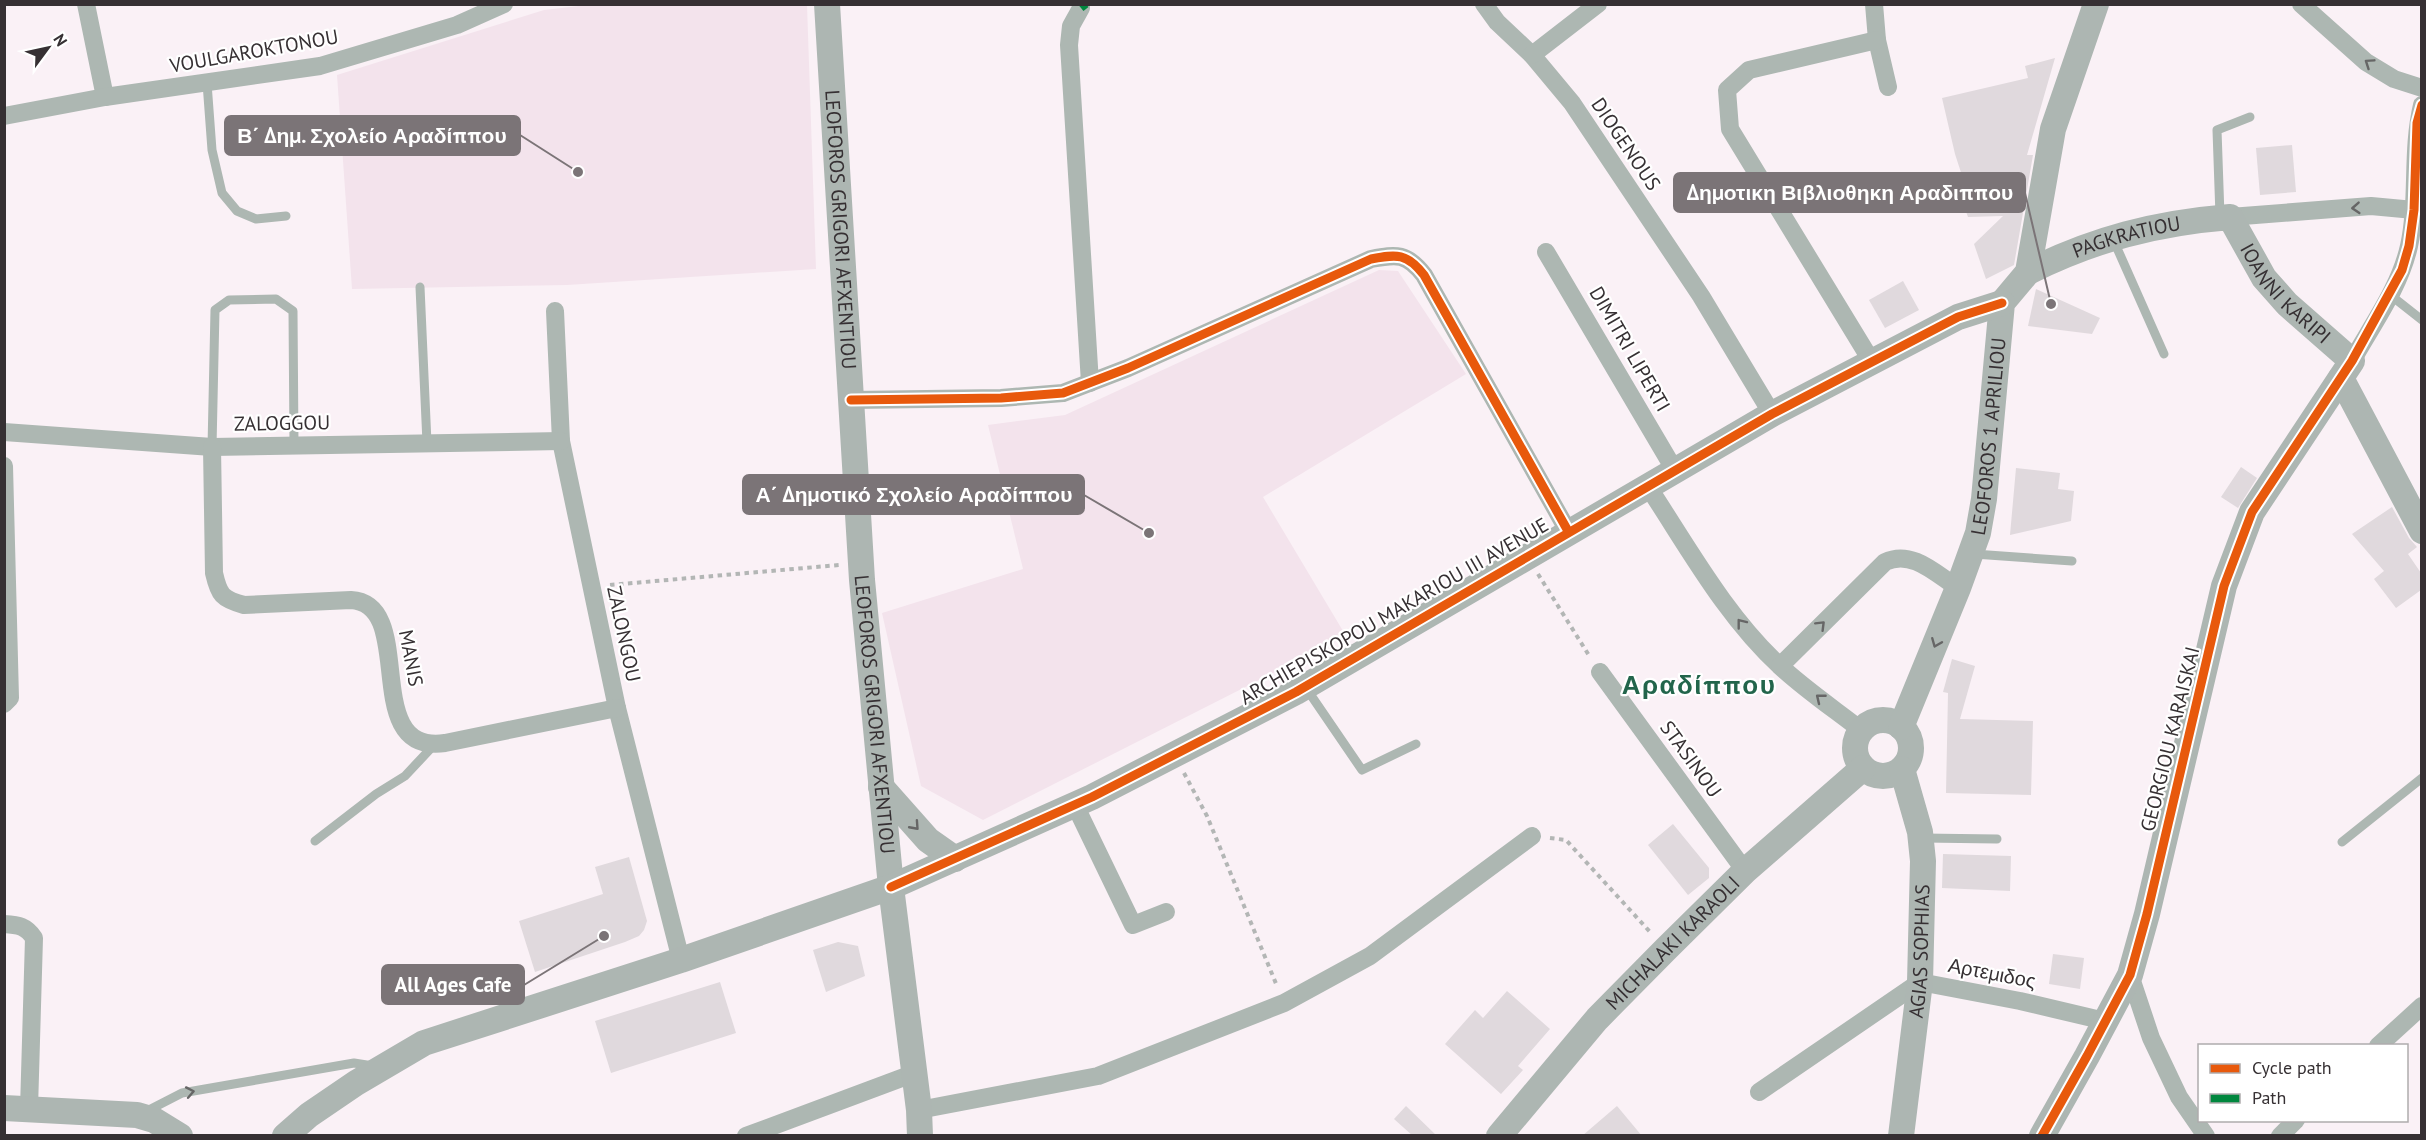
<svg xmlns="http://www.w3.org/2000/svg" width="2426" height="1140" font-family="'PT Sans',sans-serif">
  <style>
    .built { fill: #f3e3ec }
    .building { fill: #e0d9dd }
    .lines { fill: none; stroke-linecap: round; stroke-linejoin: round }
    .path { stroke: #b3b6b5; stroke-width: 4; stroke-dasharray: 4.5 4.5; stroke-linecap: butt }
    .lane { stroke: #adb7b2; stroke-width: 9 }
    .street { stroke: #adb7b2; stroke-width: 18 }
    .secondary { stroke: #adb6b2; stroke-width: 26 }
    .quiet { stroke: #00873e; stroke-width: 8; stroke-dasharray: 15 8; stroke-linecap: butt }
    .cycleway-casing { stroke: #fff; stroke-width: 13 }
    .cycleway { stroke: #e8590c; stroke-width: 9 }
    .oneway { stroke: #666 }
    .labels { text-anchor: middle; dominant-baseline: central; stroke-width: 4.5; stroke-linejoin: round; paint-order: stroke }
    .street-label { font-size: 20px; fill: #363033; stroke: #fff }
    .district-label { font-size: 26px; font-weight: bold; letter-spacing: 1.5px; fill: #22654b; stroke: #fff }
    .leader { fill: none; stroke: #7b7477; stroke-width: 2 }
    .callout-dot { fill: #7b7477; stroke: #fff; stroke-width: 2 }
    .callout { fill: #7b7477; stroke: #7b7477; stroke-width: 2 }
    .callout-label { font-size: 21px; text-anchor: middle; font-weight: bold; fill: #fff }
  </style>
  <rect width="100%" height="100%" fill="#faf1f6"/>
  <g class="built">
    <polygon points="596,4 807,5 816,269 567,285 352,289 337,75 544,10"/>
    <polygon points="1379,270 1398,271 1466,374 1263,497 1346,636 983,820 921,786 882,613 1023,569 988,425 1065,415"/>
  </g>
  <g class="building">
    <polygon points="2055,58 2027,155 2033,155 2014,265 1986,279 1974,244 2003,216 1968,217 1961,198 1968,194 1955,154 1942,98 2028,78 2025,66"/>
    <polygon points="2292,145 2296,192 2260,195 2256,148"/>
    <polygon points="1903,281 1919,310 1885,328 1869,300"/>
    <polygon points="2036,289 2100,318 2092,334 2028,326"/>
    <polygon points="2241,467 2257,478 2238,508 2221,497"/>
    <polygon points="2016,468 2060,473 2058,489 2074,491 2071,521 2010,535"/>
    <polygon points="2392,507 2409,538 2417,547 2408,554 2421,573 2421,590 2396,608 2374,579 2384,571 2352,534"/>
    <polygon points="1952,659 1975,666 1960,719 2033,721 2031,795 1946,793 1948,693 1943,692"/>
    <polygon points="1673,824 1709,868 1709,878 1688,895 1648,845"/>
    <polygon points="1943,854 2011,856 2010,891 1942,888"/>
    <polygon points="629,857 647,921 644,930 639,936 625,942 535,972 519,921 603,894 595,867"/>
    <polygon points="838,942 858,946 865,976 826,992 813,950"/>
    <polygon points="2053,954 2084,958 2080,989 2049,984"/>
    <polygon points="720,982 736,1033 611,1073 595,1021"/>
    <polygon points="1507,991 1550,1029 1518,1066 1523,1070 1501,1094 1445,1044 1475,1010 1483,1018"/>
    <polygon points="1406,1106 1437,1136 1413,1136 1394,1119"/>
    <polygon points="1617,1106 1642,1136 1582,1136"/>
  </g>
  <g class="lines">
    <g class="path">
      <polyline points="1538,574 1590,657"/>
      <polyline points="610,585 839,565"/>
      <polyline points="1184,773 1207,816 1277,986"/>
      <polyline points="1550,838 1566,840 1651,933"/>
    </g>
    <g class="lane">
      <polyline points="207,83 212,150 222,193 237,211 256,219 286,216"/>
      <polyline points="2220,216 2217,130 2250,117"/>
      <polyline points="2113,239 2164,354"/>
      <polyline points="420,287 427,443"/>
      <polyline points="2389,294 2422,320"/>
      <polyline points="212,447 215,310 229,300 276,299 293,311 294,445"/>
      <polyline points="1974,554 2072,561"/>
      <polyline points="1306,688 1362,770 1416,744"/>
      <polyline points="1923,838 1997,839"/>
      <polyline points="315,841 376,794 405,776 434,745"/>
      <polyline points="2342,842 2422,778"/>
      <polyline points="145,1112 182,1093 354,1063 373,1066"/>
    </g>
    <g class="street">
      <polyline points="86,4 105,97"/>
      <polyline points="1484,4 1497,22 1532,55 1572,103 1701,296 1772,414"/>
      <polyline points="1874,4 1877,40 1888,87"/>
      <polyline points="2301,4 2366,62 2394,79 2422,88"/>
      <polyline points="1081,8 1071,26 1069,45 1090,383"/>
      <polyline points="1532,55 1598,4"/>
      <polyline points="4,116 105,97 320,66 457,25 504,4"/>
      <polyline points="2230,217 2371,206 2414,210 2422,213"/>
      <polyline points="1546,252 1674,469"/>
      <polyline points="555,311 561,441 617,708 681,960"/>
      <path d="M2352,361C2372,325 2400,287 2409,246C2419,200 2411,151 2422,105"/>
      <polyline points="1872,362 1730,129 1727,90 1749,70 1877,40"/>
      <path d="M851,400L1001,398L1063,393L1128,368L1371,259C1397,254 1407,253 1424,275L1568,531"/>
      <polyline points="4,432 212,447 561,441"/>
      <path d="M212,447L214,573C219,595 222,599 244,605L351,600C419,604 358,755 445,743L617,708"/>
      <polyline points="4,466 10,698 4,704"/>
      <path d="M1647,485C1688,547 1726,617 1781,667C1806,690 1834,709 1861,730"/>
      <path d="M1780,666L1885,562C1912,549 1936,574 1958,588"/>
      <polyline points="1600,672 1745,871"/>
      <polyline points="1075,805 1133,925 1166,912"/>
      <path d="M4,924C19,925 26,926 34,938L29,1109"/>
      <polyline points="2130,975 2151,1038 2179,1097 2206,1136"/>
      <polyline points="2378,1046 2422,1006"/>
      <polyline points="1759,1092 1920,982 2020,1001 2105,1021"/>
      <polyline points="919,1110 1098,1076 1284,1003 1370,956 1532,836"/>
      <polyline points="746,1136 915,1073"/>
      <polyline points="2280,1136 2296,1120"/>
    </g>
    <g class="secondary">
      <path id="s1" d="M827,4L862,580L891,887L919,1110L920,1136"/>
      <path id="s2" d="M2028,272C2094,239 2156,223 2230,217L2264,278L2287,304L2352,361L2252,512L2224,586L2147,914L2130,975L2087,1056L2042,1136"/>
      <polyline points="2341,378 2422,531"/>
      <circle cx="1883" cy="748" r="28"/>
      <path id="s3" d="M1901,727L1958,588L1978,533L1984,499L2002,303L2028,272L2053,129L2096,4"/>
      <polyline points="881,787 928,840 955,859"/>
      <polyline points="4,1108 137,1115 154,1120 180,1136"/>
      <polyline points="285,1136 309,1115 356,1083 424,1043 681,960 891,887 1092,797 1296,692 1772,414 1958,317 2002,303"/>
      <path id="s4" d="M1499,1136L1597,1019L1666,949L1745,871L1863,768"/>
      <path id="s5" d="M1901,1136L1920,982L1923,861L1920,832L1902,769"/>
    </g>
    <polyline class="quiet" points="1081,8 1086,4"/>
    <g class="cycleway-casing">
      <g id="cycleway">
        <path d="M851,400L1001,398L1063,393L1128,368L1371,259C1397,254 1407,253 1424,275L1568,531"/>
        <polyline points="891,887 1092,797 1296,692 1772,414 1958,317 2002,303"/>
        <polyline points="2042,1136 2087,1056 2130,975 2147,914 2224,586 2252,512 2352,361 2402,270 2409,246 2414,210 2417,123 2422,105"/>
      </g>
    </g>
    <use href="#cycleway" class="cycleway"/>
  </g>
  <defs><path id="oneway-chevron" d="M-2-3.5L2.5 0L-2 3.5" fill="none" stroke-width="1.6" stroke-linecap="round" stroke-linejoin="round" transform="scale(1.5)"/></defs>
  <g class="oneway">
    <use href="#oneway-chevron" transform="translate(2369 63) rotate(-146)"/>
    <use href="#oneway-chevron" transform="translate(2356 208) rotate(176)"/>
    <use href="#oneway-chevron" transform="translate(1741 623) rotate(-128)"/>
    <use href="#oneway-chevron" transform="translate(1821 625) rotate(-45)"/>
    <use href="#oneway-chevron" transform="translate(1936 643) rotate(112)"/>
    <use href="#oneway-chevron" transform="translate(1820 698) rotate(-141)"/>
    <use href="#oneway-chevron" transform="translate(915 826) rotate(48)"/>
    <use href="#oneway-chevron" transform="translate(190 1092) rotate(-11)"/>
  </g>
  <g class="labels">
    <g class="street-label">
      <text transform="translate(254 51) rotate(-10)">VOULGAROKTONOU</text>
      <text transform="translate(1626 144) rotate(56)">DIOGENOUS</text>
      <text stroke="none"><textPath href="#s1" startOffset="226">LEOFOROS GRIGORI AFXENTIOU</textPath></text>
      <text stroke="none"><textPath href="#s2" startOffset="105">PAGKRATIOU</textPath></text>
      <text stroke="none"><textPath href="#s2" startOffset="306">IOANNI KARIPI</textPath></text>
      <text transform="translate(1630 349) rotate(60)">DIMITRI LIPERTI</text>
      <text transform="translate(282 423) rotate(-1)">ZALOGGOU</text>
      <text stroke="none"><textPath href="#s3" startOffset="306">LEOFOROS 1 APRILIOU</textPath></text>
      <text transform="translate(1394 611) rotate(-30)">ARCHIEPISKOPOU MAKARIOU III AVENUE</text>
      <text transform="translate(624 634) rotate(78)">ZALONGOU</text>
      <text transform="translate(411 658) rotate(79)">MANIS</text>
      <text stroke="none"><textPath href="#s1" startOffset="712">LEOFOROS GRIGORI AFXENTIOU</textPath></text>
      <text transform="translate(2170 739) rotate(-76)">GEORGIOU KARAISKAI</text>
      <text transform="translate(1691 759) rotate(54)">STASINOU</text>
      <text stroke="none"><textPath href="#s4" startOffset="260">MICHALAKI KARAOLI</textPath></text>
      <text stroke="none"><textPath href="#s5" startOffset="186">AGIAS SOPHIAS</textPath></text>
      <text transform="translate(1992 973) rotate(11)">Αρτεμιδος</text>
    </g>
    <g class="district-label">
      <text x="1699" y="684">Αραδίππου</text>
    </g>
  </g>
  <path class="leader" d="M578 172L520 135M2051 304L2025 193M1149 533L1084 495M604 936L524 985"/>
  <g class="callout-dot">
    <circle cx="578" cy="172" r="6"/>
    <circle cx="2051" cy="304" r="6"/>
    <circle cx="1149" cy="533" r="6"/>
    <circle cx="604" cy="936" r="6"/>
  </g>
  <g class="callout">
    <rect x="225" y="116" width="295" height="39" rx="6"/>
    <rect x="1674" y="173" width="351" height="39" rx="6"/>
    <rect x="743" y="475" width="341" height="39" rx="6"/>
    <rect x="382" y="965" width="142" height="39" rx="6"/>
  </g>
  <g class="callout-label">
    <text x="372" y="143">Β´ Δημ. Σχολείο Αραδίππου</text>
    <text x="1850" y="200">Δημοτικη Βιβλιοθηκη Αραδιππου</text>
    <text x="914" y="502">Α´ Δημοτικό Σχολείο Αραδίππου</text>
    <text x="453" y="992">All Ages Cafe</text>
  </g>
  <rect width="2426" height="1140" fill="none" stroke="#363033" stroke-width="12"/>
  <rect x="2198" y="1044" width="210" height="78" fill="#ffffff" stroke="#afacad" stroke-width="1.5"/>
  <rect x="2210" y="1064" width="30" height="9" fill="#e8590c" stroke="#afacad" stroke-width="1.5"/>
  <text x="2252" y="1074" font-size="18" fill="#363033">Cycle path</text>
  <rect x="2210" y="1094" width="30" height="9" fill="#00873e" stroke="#afacad" stroke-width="1.5"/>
  <text x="2252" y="1104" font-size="18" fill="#363033">Path</text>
  <g transform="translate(48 48) rotate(57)" stroke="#ffffff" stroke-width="4.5" paint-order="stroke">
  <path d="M0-4.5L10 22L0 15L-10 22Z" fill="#363033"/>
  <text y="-9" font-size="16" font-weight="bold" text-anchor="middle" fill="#363033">N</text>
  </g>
</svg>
